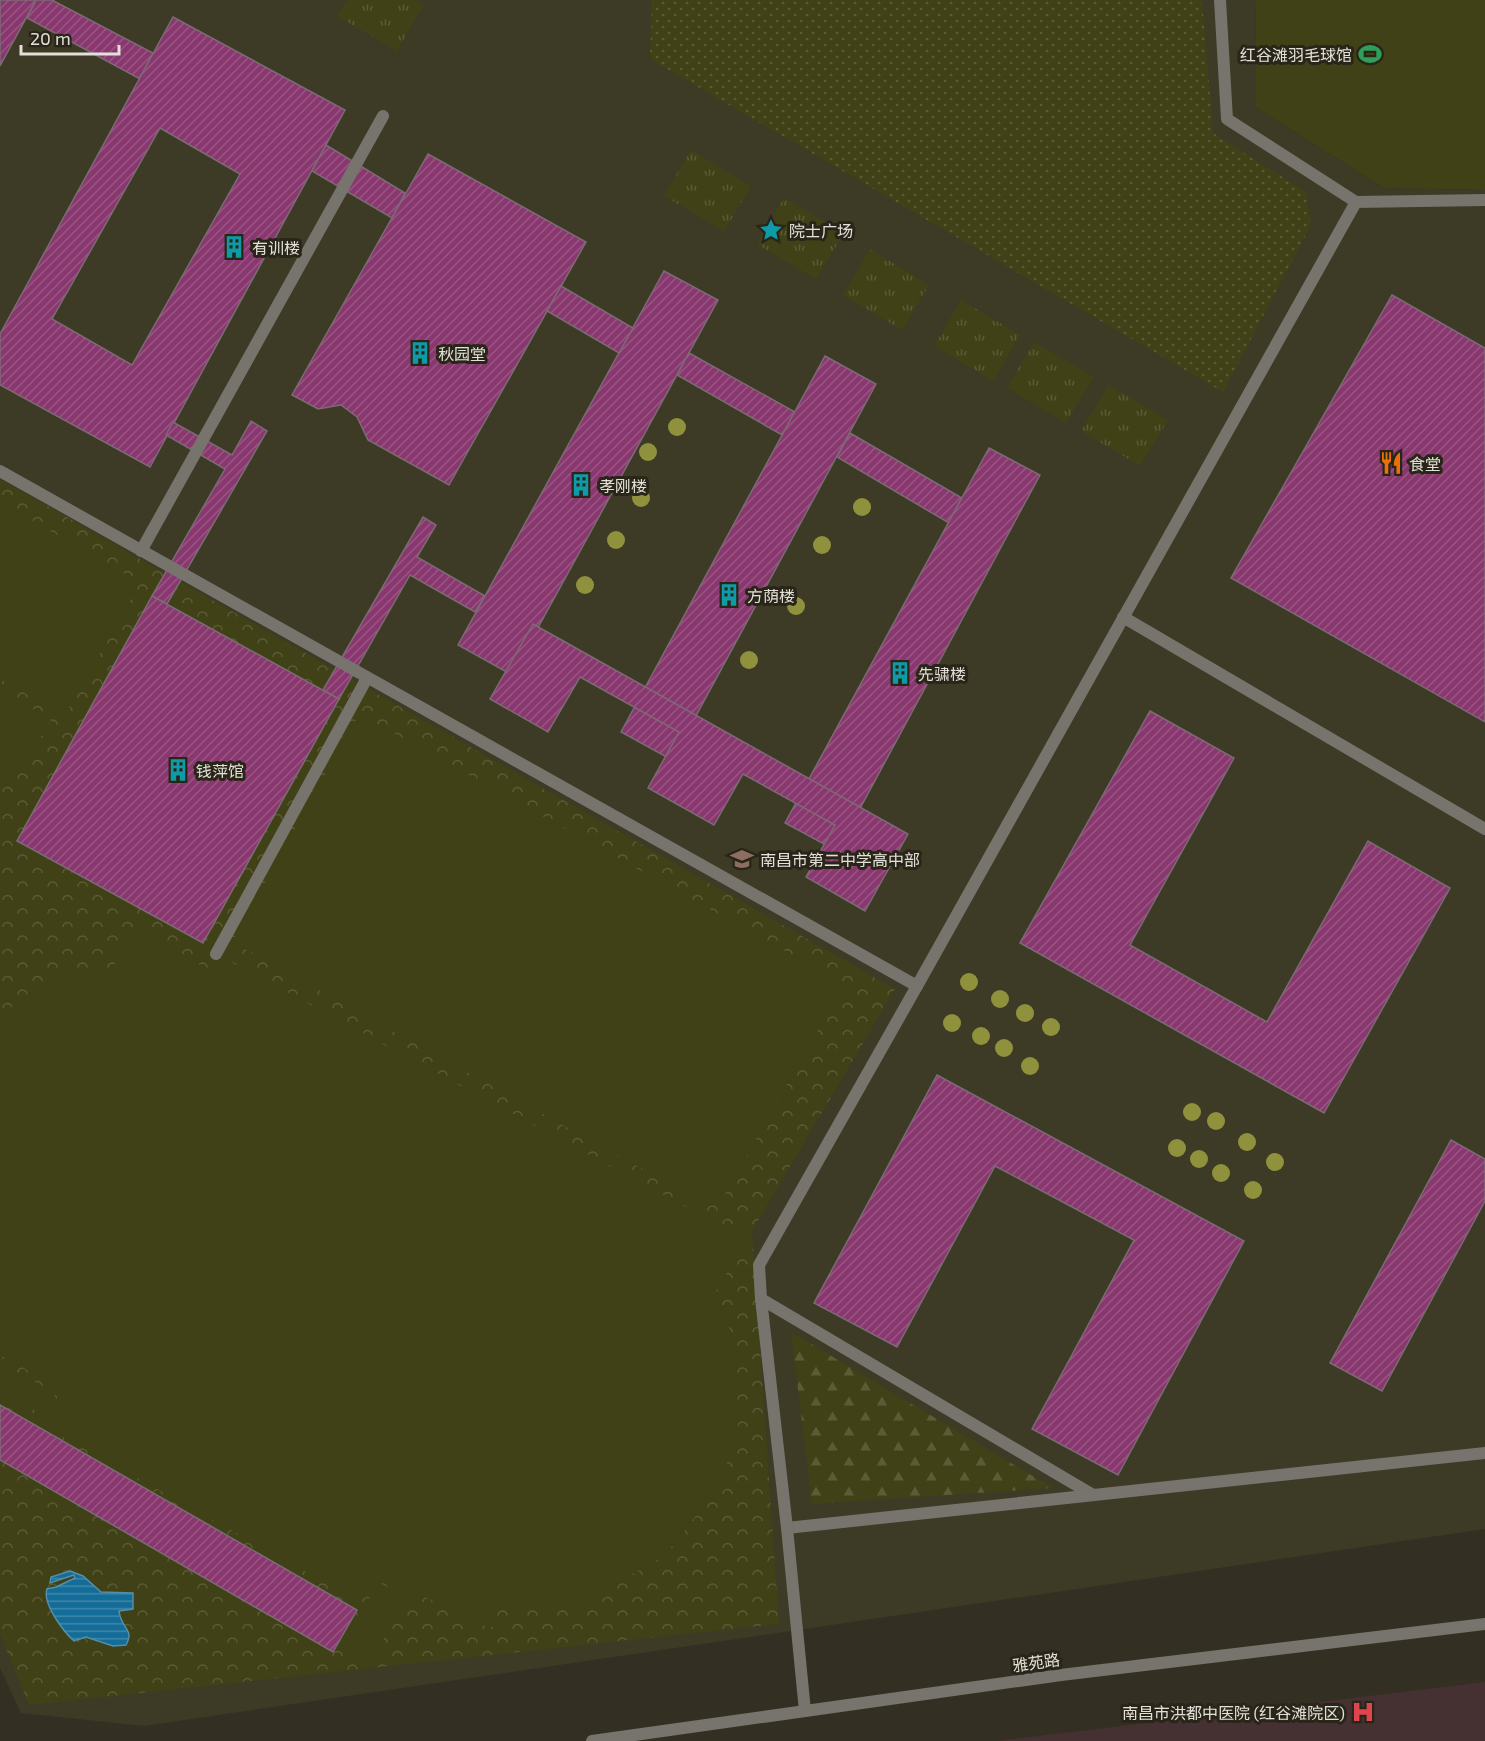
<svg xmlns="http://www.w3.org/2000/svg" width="1485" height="1741" font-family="'Exo 2','Noto Sans SC',sans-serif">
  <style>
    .built { fill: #3d3a25 }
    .medical { fill: #463132 }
    .grass { fill: url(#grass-tufts) }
    .forest { fill: url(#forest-firs) }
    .park { fill: url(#park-crowns) }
    .garden { fill: url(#garden-dots) }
    .pitch { fill: #404116 }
    .water { fill: url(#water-rules); stroke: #528fab; stroke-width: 1.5 }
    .building { fill: url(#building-hatch); stroke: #7b6b74; stroke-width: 1.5; fill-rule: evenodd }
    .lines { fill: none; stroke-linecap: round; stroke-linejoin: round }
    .service { stroke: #77736d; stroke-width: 12 }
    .minor { stroke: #77736d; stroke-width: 12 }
    .tertiary { stroke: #77736d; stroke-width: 12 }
    .tree { fill: #90913d }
    .labels { text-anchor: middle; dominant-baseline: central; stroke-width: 6; stroke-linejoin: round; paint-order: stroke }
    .poi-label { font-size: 16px; fill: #e2e0d8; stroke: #292619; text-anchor: start }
    .street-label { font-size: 16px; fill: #e2e0d8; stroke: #292619 }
  </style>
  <defs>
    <pattern id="grass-tufts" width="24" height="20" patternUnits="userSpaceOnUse" patternTransform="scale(1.5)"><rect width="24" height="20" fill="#404116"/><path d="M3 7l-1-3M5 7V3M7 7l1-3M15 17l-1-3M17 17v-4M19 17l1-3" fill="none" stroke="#5b5c37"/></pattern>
    <pattern id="forest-firs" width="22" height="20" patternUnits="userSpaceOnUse" patternTransform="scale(1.5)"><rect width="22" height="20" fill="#404116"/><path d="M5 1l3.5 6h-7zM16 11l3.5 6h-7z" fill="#5b5c37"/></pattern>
    <pattern id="park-crowns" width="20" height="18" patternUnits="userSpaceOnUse" patternTransform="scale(1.5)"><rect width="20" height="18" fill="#404116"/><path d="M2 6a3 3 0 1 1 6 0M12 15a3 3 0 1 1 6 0" fill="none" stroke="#5b5c37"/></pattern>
    <pattern id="garden-dots" width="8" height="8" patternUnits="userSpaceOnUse" patternTransform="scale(1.5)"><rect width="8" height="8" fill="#404116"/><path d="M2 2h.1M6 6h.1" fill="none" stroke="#5b5c37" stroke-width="1.8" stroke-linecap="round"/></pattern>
    <pattern id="water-rules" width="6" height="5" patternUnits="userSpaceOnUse" patternTransform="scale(1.5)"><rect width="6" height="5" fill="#146c98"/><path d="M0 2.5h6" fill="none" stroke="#4188aa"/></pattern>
    <pattern id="building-hatch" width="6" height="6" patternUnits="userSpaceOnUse" patternTransform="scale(1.5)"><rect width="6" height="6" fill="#89386f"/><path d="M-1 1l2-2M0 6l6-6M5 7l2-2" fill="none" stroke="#995483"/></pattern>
  </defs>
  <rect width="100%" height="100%" fill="#333023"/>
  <polygon class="built" points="0,0 1256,0 1255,107 1384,188 1485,190 1485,1529 144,1726 21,1713 0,1668"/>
  <polygon class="medical" points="1485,1682 1485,1741 998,1741"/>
  <g class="grass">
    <polygon points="347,0 415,0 424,5 397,51 337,16"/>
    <polygon points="691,150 751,186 724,231 664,196"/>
    <polygon points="784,198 844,233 816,279 757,244"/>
    <polygon points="870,249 929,285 902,330 843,295"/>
    <polygon points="961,300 1020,335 993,381 934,346"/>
    <polygon points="1034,342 1094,377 1066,423 1007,388"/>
    <polygon points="1108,385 1168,420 1140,466 1081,431"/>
  </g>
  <polygon class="forest" points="791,1332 1053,1488 812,1504"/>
  <polygon class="park" points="0,479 895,989 752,1231 779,1624 29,1705 0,1634"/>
  <polygon class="garden" points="652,0 1202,0 1213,133 1306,192 1311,225 1223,392 650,59"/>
  <g class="pitch">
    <polygon points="1256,0 1485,0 1485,190 1384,188 1255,107"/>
    <polygon points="0,502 140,583 64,716 0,679"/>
    <polygon points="0,689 51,720 16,778 0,769"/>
    <polygon points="359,714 844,984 720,1203 709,1206 232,942"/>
    <polygon points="137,928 207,969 216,954 730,1231 752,1231 716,1291 736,1347 738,1425 722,1480 681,1536 662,1557 579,1605 500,1608 492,1627 473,1624 428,1598 413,1595 382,1578 348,1595 42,1425 62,1389 0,1355 0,1016 37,988 71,973 111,970"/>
    <polygon points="0,1364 56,1393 44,1415 0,1392"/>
    <polygon points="378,1582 406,1597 369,1666 341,1651"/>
  </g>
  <path class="water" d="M70,1571L83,1576L101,1592L133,1593V1609L119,1611C121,1629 135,1629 126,1645L113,1646L86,1637L74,1641C63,1631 42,1603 47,1589L56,1587L75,1578L74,1575L50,1583L51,1577Z"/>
  <g class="building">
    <polygon points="0,0 36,0 0,66"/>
    <polygon points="36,0 52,0 153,53 140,79 27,18"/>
    <path d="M173,17L345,110L150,467L0,385V334ZM160,128L240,174L132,365L52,319Z"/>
    <polygon points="326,145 405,193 392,218 312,171"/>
    <polygon points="428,154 586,242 449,485 368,440 357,417 341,405 318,409 292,395"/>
    <polygon points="664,271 718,300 512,675 458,645"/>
    <polygon points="561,286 633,328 619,353 547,311"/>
    <polygon points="1392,295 1485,348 1485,722 1231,578"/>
    <polygon points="689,353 795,412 782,435 677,375"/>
    <polygon points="825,356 876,384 672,760 621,732"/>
    <polygon points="251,421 267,431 167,604 152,596 225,469 166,435 173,422 232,455"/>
    <polygon points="850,433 962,498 949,523 837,457"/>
    <polygon points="989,448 1040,475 837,851 785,823"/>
    <polygon points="423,517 436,525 417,557 485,596 475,612 410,575 339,699 323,690"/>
    <polygon points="152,596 339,699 203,943 17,841"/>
    <polygon points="533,624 908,834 865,911 806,877 835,825 743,774 714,825 648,788 679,732 580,677 548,732 490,699"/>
    <polygon points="1150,711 1234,758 1130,945 1267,1022 1368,841 1450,888 1324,1113 1020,943"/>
    <polygon points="937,1075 1244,1241 1118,1475 1032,1429 1134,1240 995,1166 897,1347 814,1303"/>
    <polygon points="1451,1140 1485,1159 1485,1201 1382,1391 1330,1363"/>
    <polygon points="0,1405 357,1610 333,1652 0,1460"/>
  </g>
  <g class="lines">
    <g class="service">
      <polyline points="1123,617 1485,829"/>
      <polyline points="761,1299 1093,1495"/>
      <polyline points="787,1528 1485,1453"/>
    </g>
    <g class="minor">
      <polyline points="1356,202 1485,200"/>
      <polyline points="0,471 917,986 1356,202 1227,119 1220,0"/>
      <polyline points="141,551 383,116"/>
      <polyline points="216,954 367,678"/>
      <polyline points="805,1711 787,1528 761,1299 759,1265 917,986"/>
    </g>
    <polyline class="tertiary" points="592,1741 1061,1675 1485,1624"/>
  </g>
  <g class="tree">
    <circle cx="677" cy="427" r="9"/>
    <circle cx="648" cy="452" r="9"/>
    <circle cx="641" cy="498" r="9"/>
    <circle cx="862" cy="507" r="9"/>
    <circle cx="616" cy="540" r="9"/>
    <circle cx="822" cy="545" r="9"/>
    <circle cx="585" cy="585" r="9"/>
    <circle cx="796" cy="606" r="9"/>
    <circle cx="749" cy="660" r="9"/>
    <circle cx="969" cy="982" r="9"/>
    <circle cx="1000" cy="999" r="9"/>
    <circle cx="1025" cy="1013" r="9"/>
    <circle cx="952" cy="1023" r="9"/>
    <circle cx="1051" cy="1027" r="9"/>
    <circle cx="981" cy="1036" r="9"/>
    <circle cx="1004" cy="1048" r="9"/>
    <circle cx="1030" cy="1066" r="9"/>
    <circle cx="1192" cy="1112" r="9"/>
    <circle cx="1216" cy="1121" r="9"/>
    <circle cx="1247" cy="1142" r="9"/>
    <circle cx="1177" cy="1148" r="9"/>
    <circle cx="1199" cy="1159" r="9"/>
    <circle cx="1275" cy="1162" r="9"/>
    <circle cx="1221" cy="1173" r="9"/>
    <circle cx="1253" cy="1190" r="9"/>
  </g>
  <defs>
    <g id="stadium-bare" transform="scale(1.8)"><path d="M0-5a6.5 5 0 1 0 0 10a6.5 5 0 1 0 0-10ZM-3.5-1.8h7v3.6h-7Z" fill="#2e9e5b" stroke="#292619" stroke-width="2.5" paint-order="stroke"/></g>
    <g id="sight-bare" transform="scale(1.8)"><path d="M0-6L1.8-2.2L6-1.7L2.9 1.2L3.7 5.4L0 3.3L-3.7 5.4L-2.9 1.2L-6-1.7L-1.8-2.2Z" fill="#0f9aa8" stroke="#292619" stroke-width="2.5" paint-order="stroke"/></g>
    <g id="building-bare" transform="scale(1.8)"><path d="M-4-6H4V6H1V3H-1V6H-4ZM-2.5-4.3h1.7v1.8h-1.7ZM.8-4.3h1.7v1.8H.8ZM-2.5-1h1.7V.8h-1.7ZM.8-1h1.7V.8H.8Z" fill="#0f9aa8" stroke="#292619" stroke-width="2.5" paint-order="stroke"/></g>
    <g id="restaurant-bare" transform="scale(1.8)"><path d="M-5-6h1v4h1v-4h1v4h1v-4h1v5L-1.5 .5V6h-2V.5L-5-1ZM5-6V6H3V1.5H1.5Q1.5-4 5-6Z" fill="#e8710a" stroke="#292619" stroke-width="2.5" paint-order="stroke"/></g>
    <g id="school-bare" transform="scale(1.8)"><path d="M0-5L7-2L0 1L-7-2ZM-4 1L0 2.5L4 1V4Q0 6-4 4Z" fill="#8d6e63" stroke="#292619" stroke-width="2.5" paint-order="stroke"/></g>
    <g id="hospital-bare" transform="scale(1.8)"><path d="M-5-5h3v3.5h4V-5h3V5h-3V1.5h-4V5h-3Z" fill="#e0444e" stroke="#292619" stroke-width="2.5" paint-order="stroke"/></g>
  </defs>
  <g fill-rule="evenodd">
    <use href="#stadium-bare" x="1370" y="54"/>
    <use href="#sight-bare" x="771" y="230"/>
    <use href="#building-bare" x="234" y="247"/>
    <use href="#building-bare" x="420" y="353"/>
    <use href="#restaurant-bare" x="1391" y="463"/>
    <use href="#building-bare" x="581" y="485"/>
    <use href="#building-bare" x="729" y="595"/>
    <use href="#building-bare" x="900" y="673"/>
    <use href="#building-bare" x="178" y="770"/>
    <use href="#school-bare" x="742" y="859"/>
    <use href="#hospital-bare" x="1363" y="1712"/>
  </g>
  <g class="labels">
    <g class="poi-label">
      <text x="1352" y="54" text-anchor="end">红谷滩羽毛球馆</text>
      <text x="789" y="230">院士广场</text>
      <text x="252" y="247">有训楼</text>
      <text x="438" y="353">秋园堂</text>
      <text x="1409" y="463">食堂</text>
      <text x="599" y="485">孝刚楼</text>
      <text x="747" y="595">方荫楼</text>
      <text x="918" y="673">先骕楼</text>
      <text x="196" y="770">钱萍馆</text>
      <text x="760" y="859">南昌市第二中学高中部</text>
      <text x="1345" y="1712" text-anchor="end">南昌市洪都中医院 (红谷滩院区)</text>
    </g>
    <g class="street-label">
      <text transform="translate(1036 1662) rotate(-8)">雅苑路</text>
    </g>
  </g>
  <path d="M21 45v9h98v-9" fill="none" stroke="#e2e0d8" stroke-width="3"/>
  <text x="30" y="45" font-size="18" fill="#e2e0d8" stroke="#292619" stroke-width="4.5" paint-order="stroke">20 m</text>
</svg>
